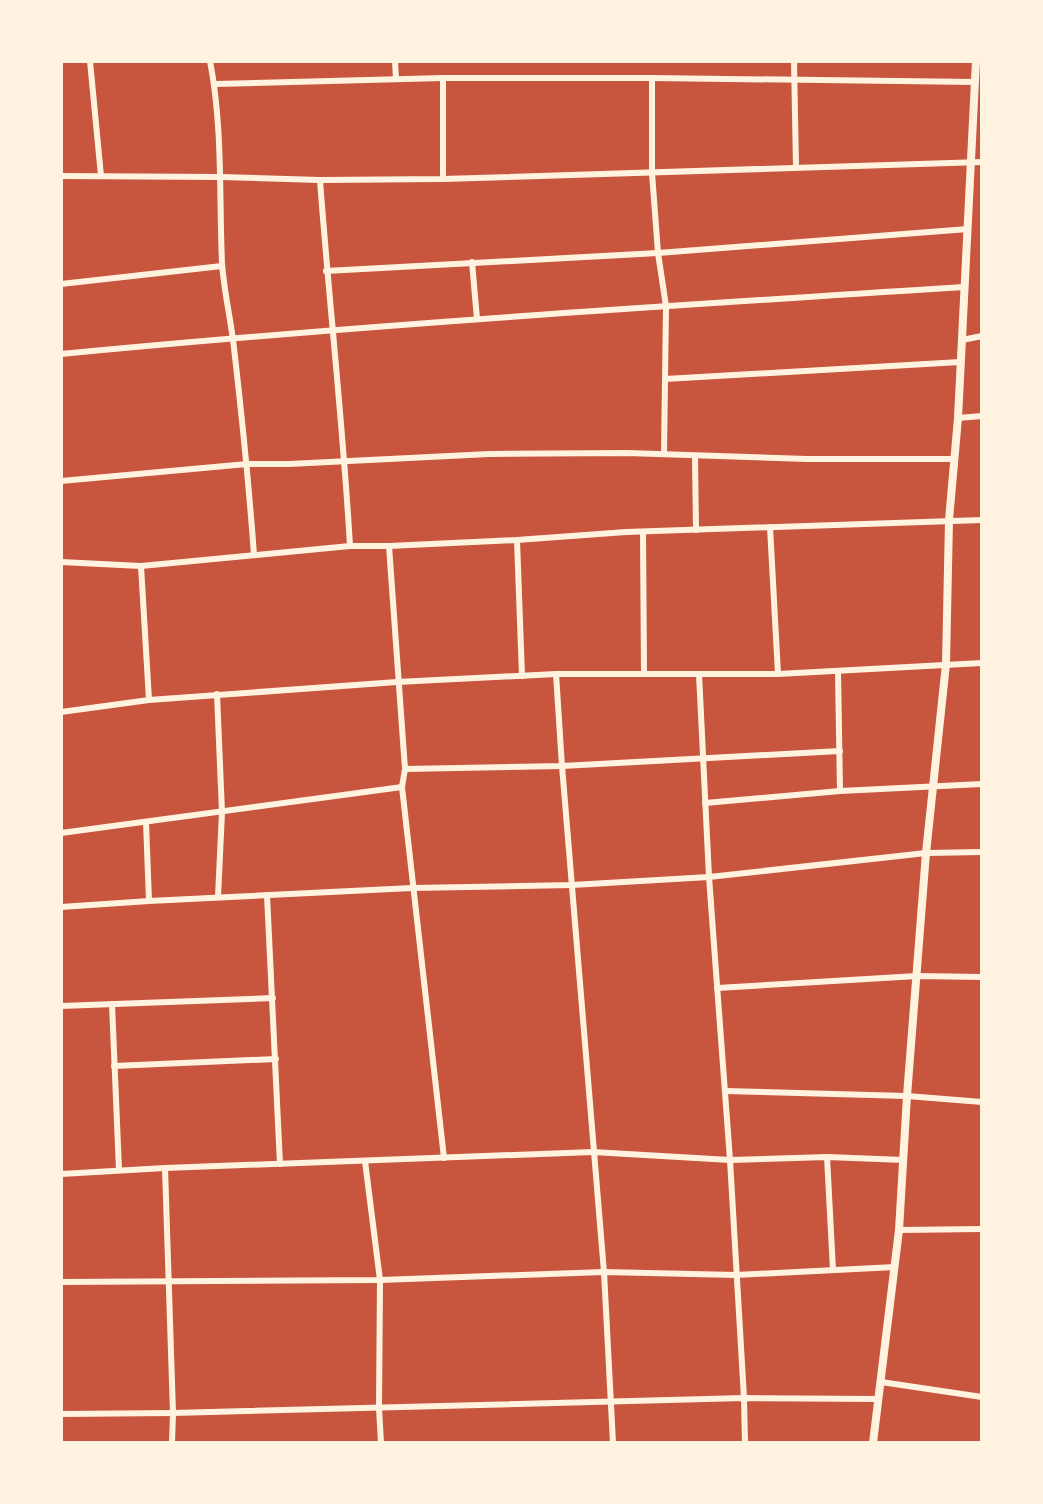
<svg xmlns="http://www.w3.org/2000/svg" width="1043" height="1504" font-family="Inter,sans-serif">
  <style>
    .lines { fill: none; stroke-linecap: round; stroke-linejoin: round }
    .minor { stroke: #fff3e0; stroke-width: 6 }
    .tertiary { stroke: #fff3e0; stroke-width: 8 }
  </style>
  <rect width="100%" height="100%" fill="#c8553d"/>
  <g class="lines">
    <g class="minor">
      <polyline points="90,61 101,176"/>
      <path d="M210,61C223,128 219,196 222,263C224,292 231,320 234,348C242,417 249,486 254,555"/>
      <polyline points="395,61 396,79"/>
      <polyline points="794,61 796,167"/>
      <polyline points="652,78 652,173 658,253 666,306 664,454"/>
      <polyline points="215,84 443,78 652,78 975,82"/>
      <polyline points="61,176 220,177 320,180 443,179 982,162"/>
      <polyline points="443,179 443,78"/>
      <path d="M320,180C329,302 343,424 350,546"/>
      <polyline points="472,262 477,319"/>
      <polyline points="326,271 658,253 968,229"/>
      <polyline points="61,284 222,266"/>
      <polyline points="962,340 982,336"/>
      <path d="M61,354C362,325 663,306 964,287"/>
      <polyline points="665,379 960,362"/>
      <polyline points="958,418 982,416"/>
      <polyline points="695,456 696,530"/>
      <polyline points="61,481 247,464 289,464 489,454 627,453 807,459 954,459"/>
      <polyline points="770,527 778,674"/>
      <polyline points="643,532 644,673"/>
      <polyline points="517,540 522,676"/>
      <polyline points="389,546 405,769 402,787 444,1158"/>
      <polyline points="61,562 141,566 350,546 389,546 517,540 626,532 982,520"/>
      <polyline points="141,566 149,700"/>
      <polyline points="838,671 840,791"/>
      <polyline points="556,674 562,766 604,1272 613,1443"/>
      <polyline points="699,674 709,877 730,1160 744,1398 745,1443"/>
      <polyline points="217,694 222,812 218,897"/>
      <polyline points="61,712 149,700 397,682 556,674 778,674 982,663"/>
      <polyline points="405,769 562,766 840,751"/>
      <polyline points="705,803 840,791 982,784"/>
      <polyline points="146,822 149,901"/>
      <polyline points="61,833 402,787"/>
      <polyline points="267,895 280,1164"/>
      <polyline points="61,907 149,901 412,888 572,885 709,877 926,853 982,852"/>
      <polyline points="717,988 917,976 982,977"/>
      <polyline points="112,1004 119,1170"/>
      <polyline points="61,1006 273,998"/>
      <polyline points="114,1066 276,1059"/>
      <polyline points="725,1091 907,1096 982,1102"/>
      <polyline points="827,1157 833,1270"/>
      <polyline points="365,1161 380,1280 379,1408 381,1443"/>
      <polyline points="165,1168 173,1413 172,1443"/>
      <polyline points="61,1174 165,1168 593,1152 730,1160 827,1157 904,1160"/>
      <polyline points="899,1230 982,1229"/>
      <polyline points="61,1282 380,1280 604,1272 736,1275 895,1267"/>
      <polyline points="881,1382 982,1397"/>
      <polyline points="61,1414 173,1413 744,1398 878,1399"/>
    </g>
    <polyline class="tertiary" points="873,1443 899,1230 907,1096 926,853 946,664 949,520 958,418 976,61"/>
  </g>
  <rect width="1043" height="1504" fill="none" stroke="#fff3e0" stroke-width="126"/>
</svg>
